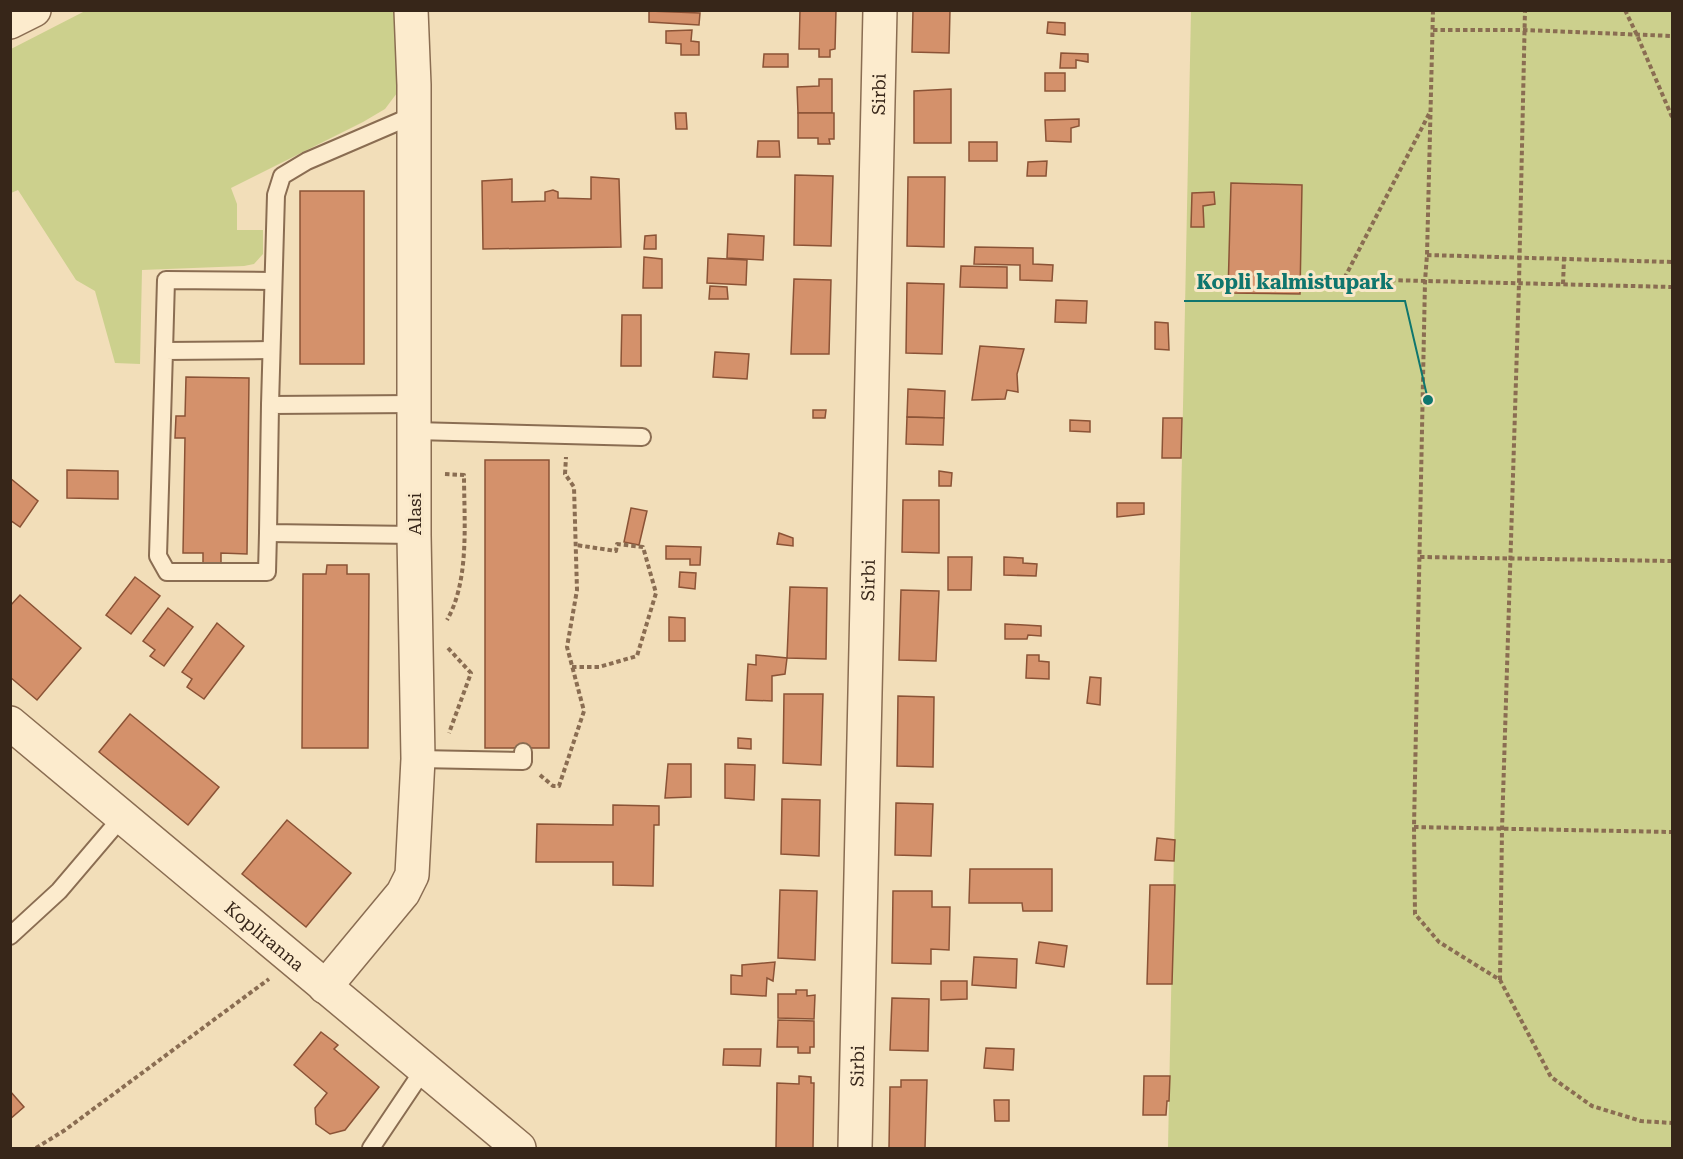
<svg xmlns="http://www.w3.org/2000/svg" width="1683" height="1159" font-family="'Roboto Serif',serif">
  <style>
    .green { fill: #ccd08d }
    .building { fill: #d4916b; stroke: #8b5336; stroke-width: 1.5 }
    .lines { fill: none; stroke-linecap: round; stroke-linejoin: round }
    .service-casing { stroke: #8a6d52; stroke-width: 20 }
    .minor-casing { stroke: #8a6d52; stroke-width: 36 }
    .path { stroke: #8a6d52; stroke-width: 4; stroke-dasharray: 4.5 3; stroke-linecap: butt }
    .service { stroke: #fcebcd; stroke-width: 16 }
    .minor { stroke: #fcebcd; stroke-width: 33 }
    .labels { text-anchor: middle; dominant-baseline: central; stroke-width: 6; stroke-linejoin: round; paint-order: stroke }
    .street-label { font-size: 18px; fill: #372619; stroke: #f9e8c9 }
    .leader { fill: none; stroke: #0f766e; stroke-width: 2 }
    .callout-dot { fill: #0f766e; stroke: #f9e8c9; stroke-width: 2 }
    .callout-label { font-size: 20px; text-anchor: middle; font-weight: bold; fill: #0f766e; stroke: #f9e8c9; stroke-width: 6; stroke-linejoin: round; paint-order: stroke }
  </style>
  <rect width="100%" height="100%" fill="#f2deb9"/>
  <g class="green">
    <polygon points="85,11 398,11 400,89 385,109 363,122 231,188 237,204 237,230 263,230 263,254 254,264 244,266 142,270 140,364 115,363 95,291 76,280 18,190 11,193 11,49"/>
    <polygon points="1191,11 1672,11 1672,1148 1168,1148"/>
  </g>
  <g class="building">
    <polygon points="800,10 836,10 835,49 830,50 830,57 819,57 819,49 799,49"/>
    <polygon points="913,10 950,10 949,53 912,52"/>
    <polygon points="649,11 700,13 699,25 649,22"/>
    <polygon points="1048,22 1065,23 1065,35 1047,33"/>
    <polygon points="692,30 691,41 699,42 699,55 681,55 681,44 666,43 666,31"/>
    <polygon points="1061,53 1088,54 1088,62 1076,60 1076,68 1060,68"/>
    <polygon points="764,54 788,54 788,67 763,67"/>
    <rect x="1045" y="73" width="20" height="18"/>
    <polygon points="819,79 832,79 832,113 798,113 797,87 819,86"/>
    <polygon points="951,89 951,143 914,143 914,91"/>
    <polygon points="675,113 686,113 687,129 676,129"/>
    <polygon points="798,113 834,113 834,139 829,139 830,144 818,144 818,138 798,138"/>
    <polygon points="1079,119 1079,126 1071,128 1071,142 1046,141 1045,120"/>
    <polygon points="758,141 779,141 780,157 757,157"/>
    <rect x="969" y="142" width="28" height="19"/>
    <polygon points="1047,161 1046,176 1027,176 1028,162"/>
    <polygon points="795,175 833,176 831,246 794,245"/>
    <polygon points="591,177 619,179 621,247 483,249 482,181 512,179 512,202 545,201 545,192 553,190 558,192 558,198 591,199"/>
    <polygon points="908,177 945,177 944,247 907,246"/>
    <polygon points="1231,183 1302,185 1300,294 1228,293"/>
    <rect x="300" y="191" width="64" height="173"/>
    <polygon points="1214,192 1215,204 1203,206 1204,227 1191,227 1192,193"/>
    <polygon points="728,234 764,236 763,260 727,258"/>
    <polygon points="656,235 656,249 644,249 645,236"/>
    <polygon points="975,247 1033,248 1033,264 1053,265 1052,281 1020,280 1020,265 974,264"/>
    <polygon points="644,257 662,259 662,288 643,288"/>
    <polygon points="708,258 747,260 746,285 707,283"/>
    <polygon points="961,266 1007,267 1007,288 960,287"/>
    <polygon points="794,279 831,280 829,354 791,354"/>
    <polygon points="907,283 944,284 942,354 906,353"/>
    <polygon points="710,286 727,287 728,299 709,299"/>
    <polygon points="1056,300 1087,301 1086,323 1055,322"/>
    <polygon points="622,315 641,315 641,366 621,366"/>
    <polygon points="1155,322 1168,323 1169,350 1155,349"/>
    <polygon points="980,346 1024,349 1017,374 1018,392 1007,390 1005,399 972,400"/>
    <polygon points="715,352 749,354 747,379 713,377"/>
    <polygon points="186,377 249,378 247,554 221,553 221,563 203,563 203,553 183,553 185,438 175,438 176,416 185,416"/>
    <polygon points="908,389 945,391 944,418 907,417"/>
    <polygon points="813,410 826,410 825,418 813,418"/>
    <polygon points="907,417 944,418 943,445 906,444"/>
    <polygon points="1163,418 1182,418 1181,458 1162,458"/>
    <polygon points="1070,420 1090,421 1090,432 1070,431"/>
    <rect x="485" y="460" width="64" height="288"/>
    <polygon points="67,470 118,471 118,499 67,498"/>
    <polygon points="939,471 952,473 951,486 939,486"/>
    <polygon points="10,478 38,501 20,527 10,520"/>
    <polygon points="903,500 939,500 939,553 902,552"/>
    <polygon points="1117,503 1144,503 1144,514 1117,517"/>
    <polygon points="631,508 647,511 639,545 624,542"/>
    <polygon points="779,533 793,538 793,546 777,544"/>
    <polygon points="666,546 701,547 700,565 690,565 690,559 666,559"/>
    <polygon points="948,557 972,557 971,590 948,590"/>
    <polygon points="1004,557 1023,558 1023,563 1037,564 1036,576 1004,575"/>
    <polygon points="327,565 347,565 347,574 369,574 368,748 302,748 303,574 326,574"/>
    <polygon points="680,572 696,573 695,589 679,587"/>
    <polygon points="135,577 160,596 131,634 106,615"/>
    <polygon points="790,587 827,588 826,659 787,658"/>
    <polygon points="901,590 939,591 936,661 899,660"/>
    <polygon points="20,595 81,648 37,700 10,677 10,606"/>
    <polygon points="168,608 193,627 164,666 150,656 155,650 143,641"/>
    <polygon points="669,617 685,618 685,641 669,641"/>
    <polygon points="217,623 244,646 204,699 187,687 192,679 182,672"/>
    <polygon points="1005,624 1041,626 1041,636 1028,635 1027,639 1005,639"/>
    <polygon points="756,655 787,658 785,674 772,676 772,701 746,700 748,664 756,665"/>
    <polygon points="1027,655 1039,655 1039,661 1049,662 1049,679 1026,678"/>
    <polygon points="1090,677 1101,678 1100,705 1087,703"/>
    <polygon points="784,694 823,694 821,765 783,763"/>
    <polygon points="898,696 934,697 933,767 897,766"/>
    <polygon points="130,714 219,787 188,825 99,752"/>
    <polygon points="738,738 751,739 751,749 738,748"/>
    <polygon points="668,764 691,764 691,797 665,798"/>
    <polygon points="725,764 755,765 754,800 725,798"/>
    <polygon points="782,799 820,800 819,856 781,854"/>
    <polygon points="896,803 933,804 931,856 895,855"/>
    <polygon points="613,805 659,806 659,825 654,825 653,886 613,885 613,862 536,862 537,824 613,825"/>
    <polygon points="287,820 351,873 306,927 242,874"/>
    <polygon points="1157,838 1175,840 1174,861 1155,860"/>
    <polygon points="970,869 1052,869 1052,911 1023,911 1022,903 969,903"/>
    <polygon points="1150,885 1175,885 1172,984 1147,984"/>
    <polygon points="780,890 817,891 815,960 778,958"/>
    <polygon points="893,891 932,891 932,907 950,907 949,950 931,949 931,964 892,963"/>
    <polygon points="1039,942 1067,946 1064,967 1036,963"/>
    <polygon points="974,957 1017,959 1016,988 972,985"/>
    <polygon points="775,962 773,981 767,978 766,996 731,994 731,975 742,976 742,965"/>
    <polygon points="941,981 967,981 967,999 941,1000"/>
    <polygon points="796,990 807,990 807,996 815,995 814,1019 778,1018 778,994 796,994"/>
    <polygon points="892,998 929,999 928,1051 890,1050"/>
    <polygon points="778,1020 814,1021 814,1047 810,1047 810,1053 798,1053 798,1047 777,1047"/>
    <polygon points="321,1032 338,1045 334,1049 379,1087 345,1130 330,1134 316,1124 315,1108 327,1093 294,1065"/>
    <polygon points="986,1048 1014,1049 1013,1070 984,1068"/>
    <polygon points="724,1049 761,1049 760,1066 723,1065"/>
    <polygon points="799,1076 811,1077 811,1083 814,1083 813,1148 776,1148 777,1083 799,1084"/>
    <polygon points="1144,1076 1170,1076 1169,1101 1167,1101 1166,1115 1143,1115"/>
    <polygon points="901,1080 927,1080 925,1148 889,1148 890,1087 901,1087"/>
    <polygon points="10,1091 24,1107 10,1119"/>
    <polygon points="994,1100 1009,1100 1009,1121 995,1121"/>
  </g>
  <g class="lines">
    <g class="service-casing">
      <g id="service">
        <polyline points="164,351 166,280 273,281"/>
        <polyline points="270,405 276,195 282,176 307,161 414,115"/>
        <polyline points="415,431 642,437"/>
        <polyline points="268,533 267,572 167,572 158,556 164,351 271,350"/>
        <polyline points="414,535 268,533 270,405 415,404"/>
        <polyline points="418,759 523,761 523,752"/>
        <polyline points="10,936 59,891 122,817"/>
        <polyline points="371,1148 424,1069"/>
      </g>
    </g>
    <g class="minor-casing">
      <g id="minor">
        <polyline points="10,22 34,10"/>
        <path id="s1" d="M10,723L519,1148"/>
        <polyline points="325,987 403,893 412,875 418,759 414,535 414,85 411,10"/>
        <path id="s2" d="M855,1148L880,10"/>
      </g>
    </g>
    <g class="path">
      <polyline points="1433,10 1427,255 1425,281 1414,827 1415,914 1439,942 1500,980 1551,1077 1592,1106 1641,1121 1672,1123"/>
      <polyline points="1625,10 1637,35 1672,117"/>
      <polyline points="1433,30 1524,30 1672,36"/>
      <polyline points="1429,114 1344,279 1672,287"/>
      <polyline points="1427,255 1672,262"/>
      <polyline points="1563,284 1564,259"/>
      <path d="M445,474L464,475C464,520 470,580 447,620"/>
      <polyline points="1420,557 1672,561"/>
      <polyline points="448,648 471,673 449,733"/>
      <polyline points="572,667 599,667 637,656 656,593 643,547 617,544 616,551 576,545"/>
      <polyline points="540,775 553,786 559,786 584,711 567,647 577,590 574,487 565,474 566,457"/>
      <polyline points="1414,827 1672,832"/>
      <polyline points="1500,980 1502,829 1519,283 1525,10"/>
      <polyline points="36,1148 65,1130 269,979"/>
    </g>
    <use href="#service" class="service"/>
    <use href="#minor" class="minor"/>
  </g>
  <g class="labels">
    <g class="street-label">
      <text stroke="none"><textPath href="#s2" startOffset="1054">Sirbi</textPath></text>
      <text transform="translate(414 514) rotate(-90)">Alasi</text>
      <text stroke="none"><textPath href="#s2" startOffset="568">Sirbi</textPath></text>
      <text stroke="none"><textPath href="#s1" startOffset="332">Kopliranna</textPath></text>
      <text stroke="none"><textPath href="#s2" startOffset="82">Sirbi</textPath></text>
    </g>
  </g>
  <path class="leader" d="M1428 400L1405 301H1184"/>
  <circle class="callout-dot" cx="1428" cy="400" r="6"/>
  <g class="callout-label">
    <text x="1295" y="289">Kopli kalmistupark</text>
  </g>
  <rect width="1683" height="1159" fill="none" stroke="#372619" stroke-width="24"/>
</svg>
